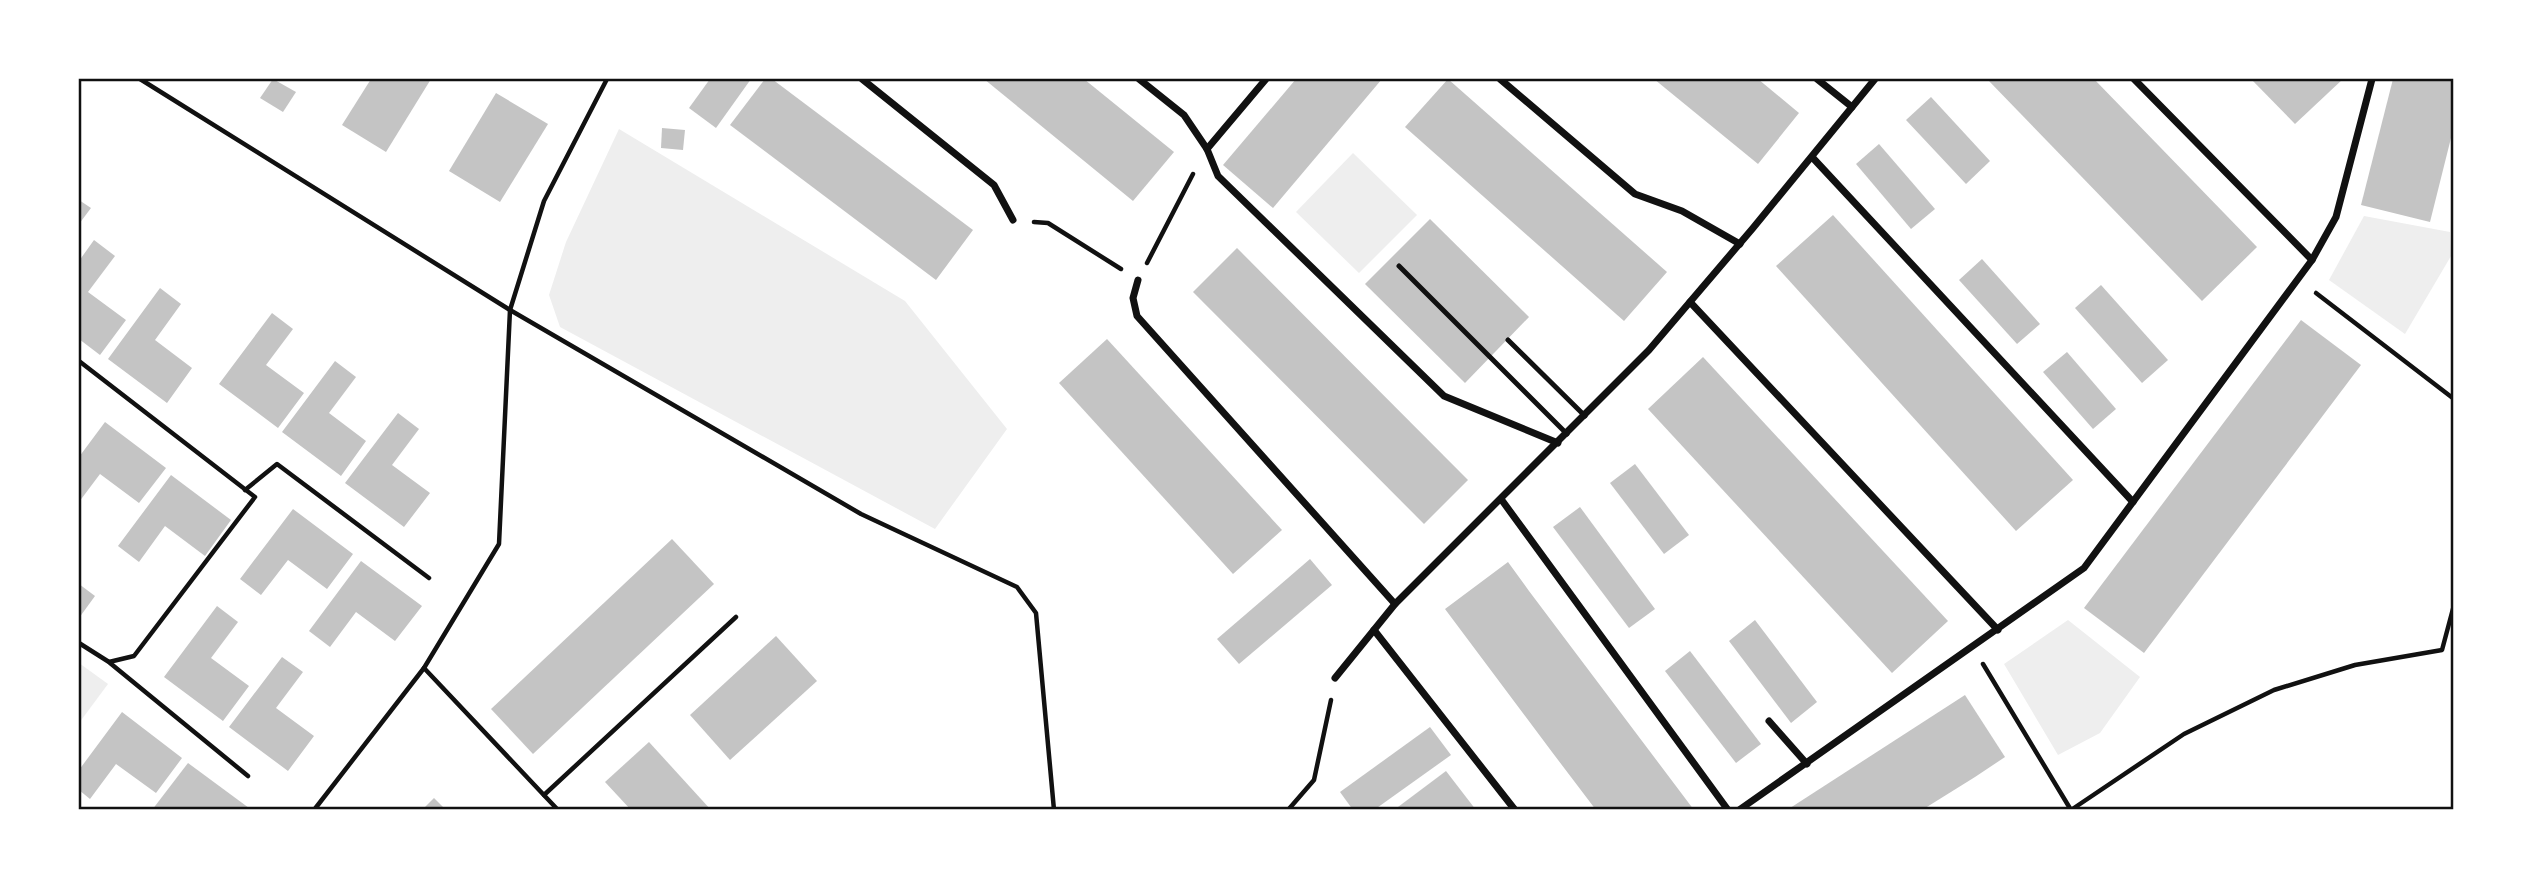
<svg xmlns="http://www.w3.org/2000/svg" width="2533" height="889" font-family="Figtree,sans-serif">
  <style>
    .green { fill: #eee }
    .building { fill: #c4c4c4 }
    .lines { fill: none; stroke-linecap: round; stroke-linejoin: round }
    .path { stroke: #111; stroke-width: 4.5 }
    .service { stroke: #111; stroke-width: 5 }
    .minor { stroke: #111; stroke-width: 7 }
    .neatline { fill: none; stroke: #111; stroke-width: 2.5 }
  </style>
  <rect width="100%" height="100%" fill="#fff"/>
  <g class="green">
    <polygon points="619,129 905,301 1007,429 935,529 560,327 549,295 566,242"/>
    <polygon points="1353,153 1417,215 1359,273 1296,212"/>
    <polygon points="2364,216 2450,232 2451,256 2405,334 2329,280"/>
    <polygon points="2068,620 2140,677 2100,733 2058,755 2004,664"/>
    <polygon points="79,663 108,684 79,723"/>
  </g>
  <g class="building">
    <polygon points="273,79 296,92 283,112 260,98"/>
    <polygon points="371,79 431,79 386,152 342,125"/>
    <polygon points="710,79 751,79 716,128 689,108"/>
    <polygon points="765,79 772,79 973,230 936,280 730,125"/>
    <polygon points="984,79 1084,79 1174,152 1133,201"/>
    <polygon points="1296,79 1382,79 1273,208 1223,165"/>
    <polygon points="1448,79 1667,272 1624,321 1405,127"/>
    <polygon points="1654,79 1758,79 1799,113 1758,164"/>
    <polygon points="1987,79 2094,79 2257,247 2202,301"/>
    <polygon points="2251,79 2343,79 2295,124"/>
    <polygon points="2393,79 2454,79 2454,126 2430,222 2361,205"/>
    <polygon points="496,93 548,124 500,202 449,171"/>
    <polygon points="1931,97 1990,161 1966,184 1906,120"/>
    <polygon points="662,128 685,130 683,150 661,148"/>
    <polygon points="1879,144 1935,209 1911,229 1856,164"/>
    <polygon points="79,200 91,208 79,224"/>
    <polygon points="1833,215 2073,480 2016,531 1776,266"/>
    <polygon points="1430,219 1529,317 1465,383 1365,284"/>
    <polygon points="94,240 115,256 88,292 126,320 100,355 79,339 79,261"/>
    <polygon points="1237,248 1468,480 1424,524 1193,292"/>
    <polygon points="1982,259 2040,324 2017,344 1959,280"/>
    <polygon points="2101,285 2168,360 2142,383 2075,308"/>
    <polygon points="160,288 181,304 155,340 192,368 167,403 108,359"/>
    <polygon points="272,313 293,329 266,365 304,393 278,428 219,384"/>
    <polygon points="2301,320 2361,365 2144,653 2084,608"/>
    <polygon points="1107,339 1282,530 1233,574 1059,383"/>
    <polygon points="2067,352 2116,409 2093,429 2043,372"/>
    <polygon points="1703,357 1948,621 1892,673 1648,409"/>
    <polygon points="335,361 356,377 329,413 366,441 341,476 282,432"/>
    <polygon points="398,413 419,429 392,465 430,493 404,527 345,483"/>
    <polygon points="105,422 166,468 139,503 100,474 79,502 79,457"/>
    <polygon points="1635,464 1689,535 1664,554 1610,483"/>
    <polygon points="171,475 231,520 205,556 165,526 139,562 118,546"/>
    <polygon points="1580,507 1655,609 1629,628 1553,527"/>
    <polygon points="293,509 353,554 327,589 288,560 261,595 240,579"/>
    <polygon points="672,539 714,584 533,754 491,709"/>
    <polygon points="1310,559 1332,585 1239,664 1217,639"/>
    <polygon points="361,561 422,606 395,641 356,612 330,647 309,631"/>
    <polygon points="1508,562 1529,591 1694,810 1596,810 1552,752 1445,609"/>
    <polygon points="79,584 95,596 79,618"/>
    <polygon points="217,606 238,622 211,658 249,686 223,721 164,677"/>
    <polygon points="1755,620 1817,702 1791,723 1729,641"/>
    <polygon points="776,636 817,681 730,760 690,715"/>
    <polygon points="1690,651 1761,744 1736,763 1665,671"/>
    <polygon points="282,657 303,672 276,708 314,736 288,771 229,727"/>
    <polygon points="1965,695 2005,757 1975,777 1922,810 1787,810"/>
    <polygon points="122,712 182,758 156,793 116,764 90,799 79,790 79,770"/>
    <polygon points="1430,727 1451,755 1374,810 1353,810 1340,792"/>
    <polygon points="649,742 711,810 631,810 605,782"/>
    <polygon points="188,763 249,808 247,810 152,810"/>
    <polygon points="1446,771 1476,810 1394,810"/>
    <polygon points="434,798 446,810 422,810"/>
  </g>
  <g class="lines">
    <g class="path">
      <polyline points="140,79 510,310 861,514 1017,587 1036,613 1054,810"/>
      <polyline points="1034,222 1048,223 1121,269"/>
      <polyline points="1147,263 1193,174"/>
      <polyline points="2316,293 2454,399"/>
      <polyline points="79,361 255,497 134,656 109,662 79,643"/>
      <polyline points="245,490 277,464 429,578"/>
      <polyline points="110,663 248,776"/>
      <polyline points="1983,664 2071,810"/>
      <polyline points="424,668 558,810"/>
      <polyline points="544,795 736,617"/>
      <polyline points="314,810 424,668 499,544 510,310 544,201 607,79"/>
      <polyline points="1288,810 1314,780 1331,700"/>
      <polyline points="2071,810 2184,734 2274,690 2355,665 2442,650 2454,605"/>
    </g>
    <g class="service">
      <polyline points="1399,266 1567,434"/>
      <polyline points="1508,340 1585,416"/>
    </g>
    <g class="minor">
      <polyline points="862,79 994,185 1013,220"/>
      <polyline points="1139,79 1184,115 1207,149 1218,176 1444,396 1558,443"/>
      <polyline points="1500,79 1635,194 1682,211 1740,244"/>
      <polyline points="1817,79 1852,107"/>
      <polyline points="2134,79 2312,260"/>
      <polyline points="1207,149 1266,79"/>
      <polyline points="1812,157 2133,502"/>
      <polyline points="1138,280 1133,298 1137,316 1395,604"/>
      <polyline points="1690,302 1998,630"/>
      <polyline points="1501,499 1728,810"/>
      <polyline points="1374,630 1515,810"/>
      <polyline points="1335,678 1395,604 1649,350 1753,228 1875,79"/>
      <polyline points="1769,721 1807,764"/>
      <polyline points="1739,810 2084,568 2312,260 2336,217 2372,79"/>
    </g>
  </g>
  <rect width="2533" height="889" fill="none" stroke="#ffffff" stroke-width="161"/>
  <rect x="80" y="80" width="2372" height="728" class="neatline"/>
</svg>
